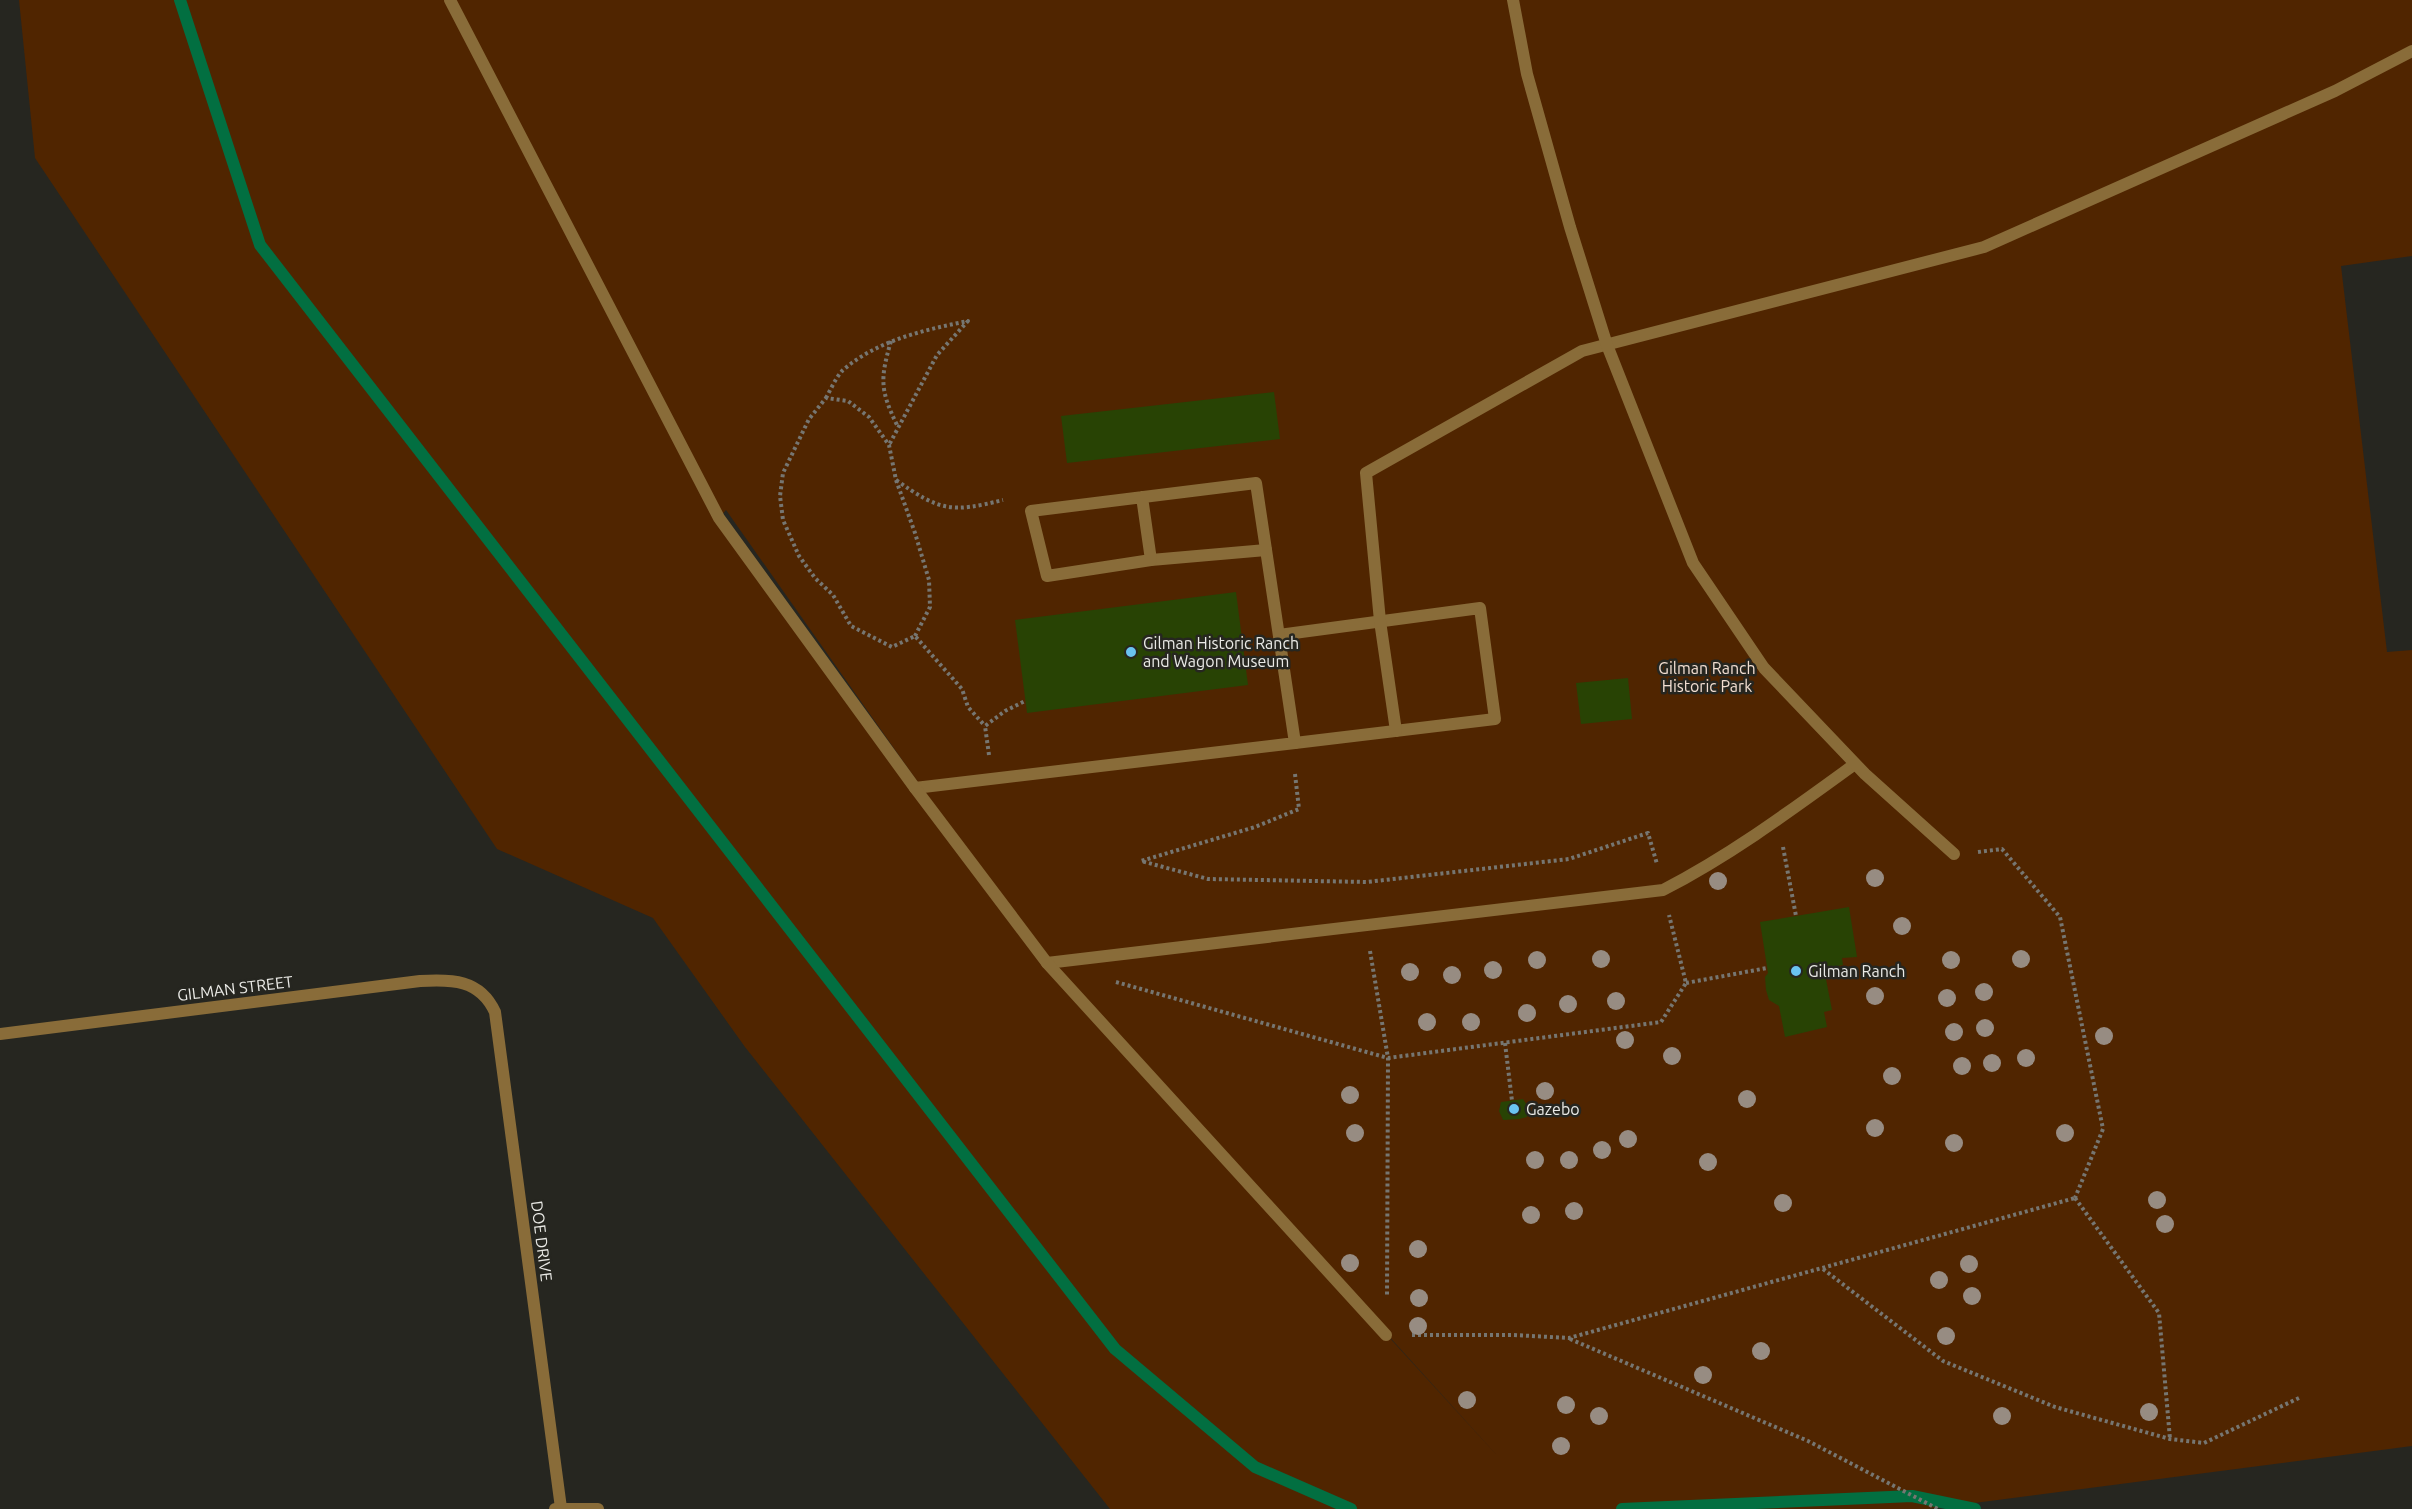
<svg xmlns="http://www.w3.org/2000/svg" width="2412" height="1509" font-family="Ubuntu,sans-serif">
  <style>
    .green { fill: #502500; fill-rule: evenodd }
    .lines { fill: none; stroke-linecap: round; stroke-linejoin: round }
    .stream { stroke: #026f41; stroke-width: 12 }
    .building { fill: #284304 }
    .path { stroke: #767671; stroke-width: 4; stroke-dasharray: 3 3; stroke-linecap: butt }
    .service { stroke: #896c39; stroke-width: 12 }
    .minor { stroke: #896c39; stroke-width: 12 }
    .tree { fill: #978c82 }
    .poi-dot { fill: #6ac3f1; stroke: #262620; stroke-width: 2 }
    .labels { text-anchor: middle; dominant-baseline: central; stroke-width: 5; stroke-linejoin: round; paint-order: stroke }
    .poi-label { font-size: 16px; fill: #eaeae6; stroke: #262620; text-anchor: start }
    .park-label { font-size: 16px; fill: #f3dfd2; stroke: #262620 }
    .street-label { font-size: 16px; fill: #eaeae6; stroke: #262620 }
  </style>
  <rect width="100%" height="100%" fill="#262620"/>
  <path class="green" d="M19,0H2412V256L2341,266L2387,652L2412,650V1446L1928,1509H1110L745,1047L653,918L497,849L35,158ZM726,510L917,781L1054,967L1503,1462L1047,963L719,518Z"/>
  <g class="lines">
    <g class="stream">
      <polyline points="180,0 260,245 1115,1349 1255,1467 1351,1509"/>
      <polyline points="1622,1509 1912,1496 1975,1509"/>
    </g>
  </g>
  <g class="building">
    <polygon points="1274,392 1280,439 1067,463 1061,416"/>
    <polygon points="1236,592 1248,685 1027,713 1015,620"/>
    <polygon points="1628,678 1632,719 1581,724 1576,683"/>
    <polygon points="1849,907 1857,957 1842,958 1843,965 1824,969 1832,1010 1824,1012 1827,1027 1785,1037 1779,1006 1769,1000 1766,990 1765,977 1768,973 1760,922"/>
    <polygon points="1523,1099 1528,1107 1527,1117 1519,1119 1503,1120 1499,1111 1501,1102"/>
  </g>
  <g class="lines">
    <g class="path">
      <path d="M891,341C880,379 880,390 897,425"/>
      <path d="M826,398C831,389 836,377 843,370C878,340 924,330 968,321L937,355L889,445"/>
      <path d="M896,480C940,511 951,513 1003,500"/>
      <polyline points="915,636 930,607 929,580 915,533 896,480 889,445 869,417 848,401 826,398 809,419 783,473 780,496 783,520 799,556 815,578 833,595 851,626 892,647 915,636 962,689 968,707 985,726"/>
      <polyline points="989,755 985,726 1005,711 1025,701"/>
      <polyline points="1295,774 1299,809 1255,827 1141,861 1208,879 1367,882 1569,859 1648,833 1657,864"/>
      <polyline points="1783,847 1796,916"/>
      <polyline points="1978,852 2002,849 2060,917 2103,1129 2075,1198"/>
      <polyline points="1370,951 1388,1058 1387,1296"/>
      <polyline points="1116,982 1388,1058 1661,1022 1686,983 1669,915"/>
      <polyline points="1686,983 1767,968"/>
      <polyline points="1505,1043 1512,1101"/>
      <polyline points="2075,1198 2159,1313 2170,1439"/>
      <polyline points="1823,1269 1943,1361 2055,1407 2170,1439 2204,1443 2301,1397"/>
      <polyline points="1412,1335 1514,1335 1569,1338 2075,1198"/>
      <polyline points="1570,1339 1808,1441 1938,1509"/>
    </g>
    <g class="service">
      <polyline points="1151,560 1266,550"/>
      <polyline points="1279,635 1480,608 1495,719 1295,743"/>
      <polyline points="1396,731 1380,621 1366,473 1582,351 1984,247 2335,91 2412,51"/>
      <polyline points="915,788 1295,743 1256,483 1031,511 1047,576 1151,560 1142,497"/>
      <path d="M1047,963L1663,890C1731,855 1793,809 1855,764"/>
    </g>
    <g class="minor">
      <polyline points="450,0 719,518 915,788 1047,963 1386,1335"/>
      <polyline points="1513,0 1527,74 1570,227 1607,345 1693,563 1764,668 1865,774 1954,854"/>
      <path d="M0,1034L420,981C451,979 480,979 495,1012L561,1508"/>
      <polyline points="555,1509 598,1509"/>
    </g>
  </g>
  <g class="tree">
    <circle cx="1875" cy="878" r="9"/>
    <circle cx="1718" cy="881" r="9"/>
    <circle cx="1902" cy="926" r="9"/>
    <circle cx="1601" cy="959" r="9"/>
    <circle cx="2021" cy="959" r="9"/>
    <circle cx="1537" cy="960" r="9"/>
    <circle cx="1951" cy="960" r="9"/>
    <circle cx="1493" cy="970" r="9"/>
    <circle cx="1410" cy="972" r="9"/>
    <circle cx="1452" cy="975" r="9"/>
    <circle cx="1984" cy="992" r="9"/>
    <circle cx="1875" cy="996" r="9"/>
    <circle cx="1947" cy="998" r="9"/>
    <circle cx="1616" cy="1001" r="9"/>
    <circle cx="1568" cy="1004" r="9"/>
    <circle cx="1527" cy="1013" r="9"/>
    <circle cx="1427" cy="1022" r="9"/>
    <circle cx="1471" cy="1022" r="9"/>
    <circle cx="1985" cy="1028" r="9"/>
    <circle cx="1954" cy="1032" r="9"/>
    <circle cx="2104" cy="1036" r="9"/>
    <circle cx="1625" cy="1040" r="9"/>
    <circle cx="1672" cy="1056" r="9"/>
    <circle cx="2026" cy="1058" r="9"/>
    <circle cx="1992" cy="1063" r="9"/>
    <circle cx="1962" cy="1066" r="9"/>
    <circle cx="1892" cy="1076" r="9"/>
    <circle cx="1545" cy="1091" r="9"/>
    <circle cx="1350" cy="1095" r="9"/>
    <circle cx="1747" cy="1099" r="9"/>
    <circle cx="1875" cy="1128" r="9"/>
    <circle cx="1355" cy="1133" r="9"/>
    <circle cx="2065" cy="1133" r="9"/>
    <circle cx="1628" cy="1139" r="9"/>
    <circle cx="1954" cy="1143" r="9"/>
    <circle cx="1602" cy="1150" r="9"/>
    <circle cx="1535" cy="1160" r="9"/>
    <circle cx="1569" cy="1160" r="9"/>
    <circle cx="1708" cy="1162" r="9"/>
    <circle cx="2157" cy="1200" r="9"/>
    <circle cx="1783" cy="1203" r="9"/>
    <circle cx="1574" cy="1211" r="9"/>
    <circle cx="1531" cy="1215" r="9"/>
    <circle cx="2165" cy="1224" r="9"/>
    <circle cx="1418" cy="1249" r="9"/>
    <circle cx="1350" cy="1263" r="9"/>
    <circle cx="1969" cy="1264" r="9"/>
    <circle cx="1939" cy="1280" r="9"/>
    <circle cx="1972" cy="1296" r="9"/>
    <circle cx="1419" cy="1298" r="9"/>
    <circle cx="1418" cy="1326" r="9"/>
    <circle cx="1946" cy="1336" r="9"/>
    <circle cx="1761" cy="1351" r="9"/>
    <circle cx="1703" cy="1375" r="9"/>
    <circle cx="1467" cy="1400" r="9"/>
    <circle cx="1566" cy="1405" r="9"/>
    <circle cx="2149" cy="1412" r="9"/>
    <circle cx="1599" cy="1416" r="9"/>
    <circle cx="2002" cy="1416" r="9"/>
    <circle cx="1561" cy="1446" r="9"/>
  </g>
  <g class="poi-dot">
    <circle cx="1131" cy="652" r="6"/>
    <circle cx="1796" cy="971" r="6"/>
    <circle cx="1514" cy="1109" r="6"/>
  </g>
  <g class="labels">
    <g class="poi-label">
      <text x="1143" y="643">Gilman Historic Ranch<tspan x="1143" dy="18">and Wagon Museum</tspan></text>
      <text x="1808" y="971">Gilman Ranch</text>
      <text x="1526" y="1109">Gazebo</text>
    </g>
    <g class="park-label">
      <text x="1707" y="668">Gilman Ranch<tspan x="1707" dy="18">Historic Park</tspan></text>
    </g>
    <g class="street-label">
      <text transform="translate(235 988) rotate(-7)">GILMAN STREET</text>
      <text transform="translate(542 1241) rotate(83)">DOE DRIVE</text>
    </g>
  </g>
</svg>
